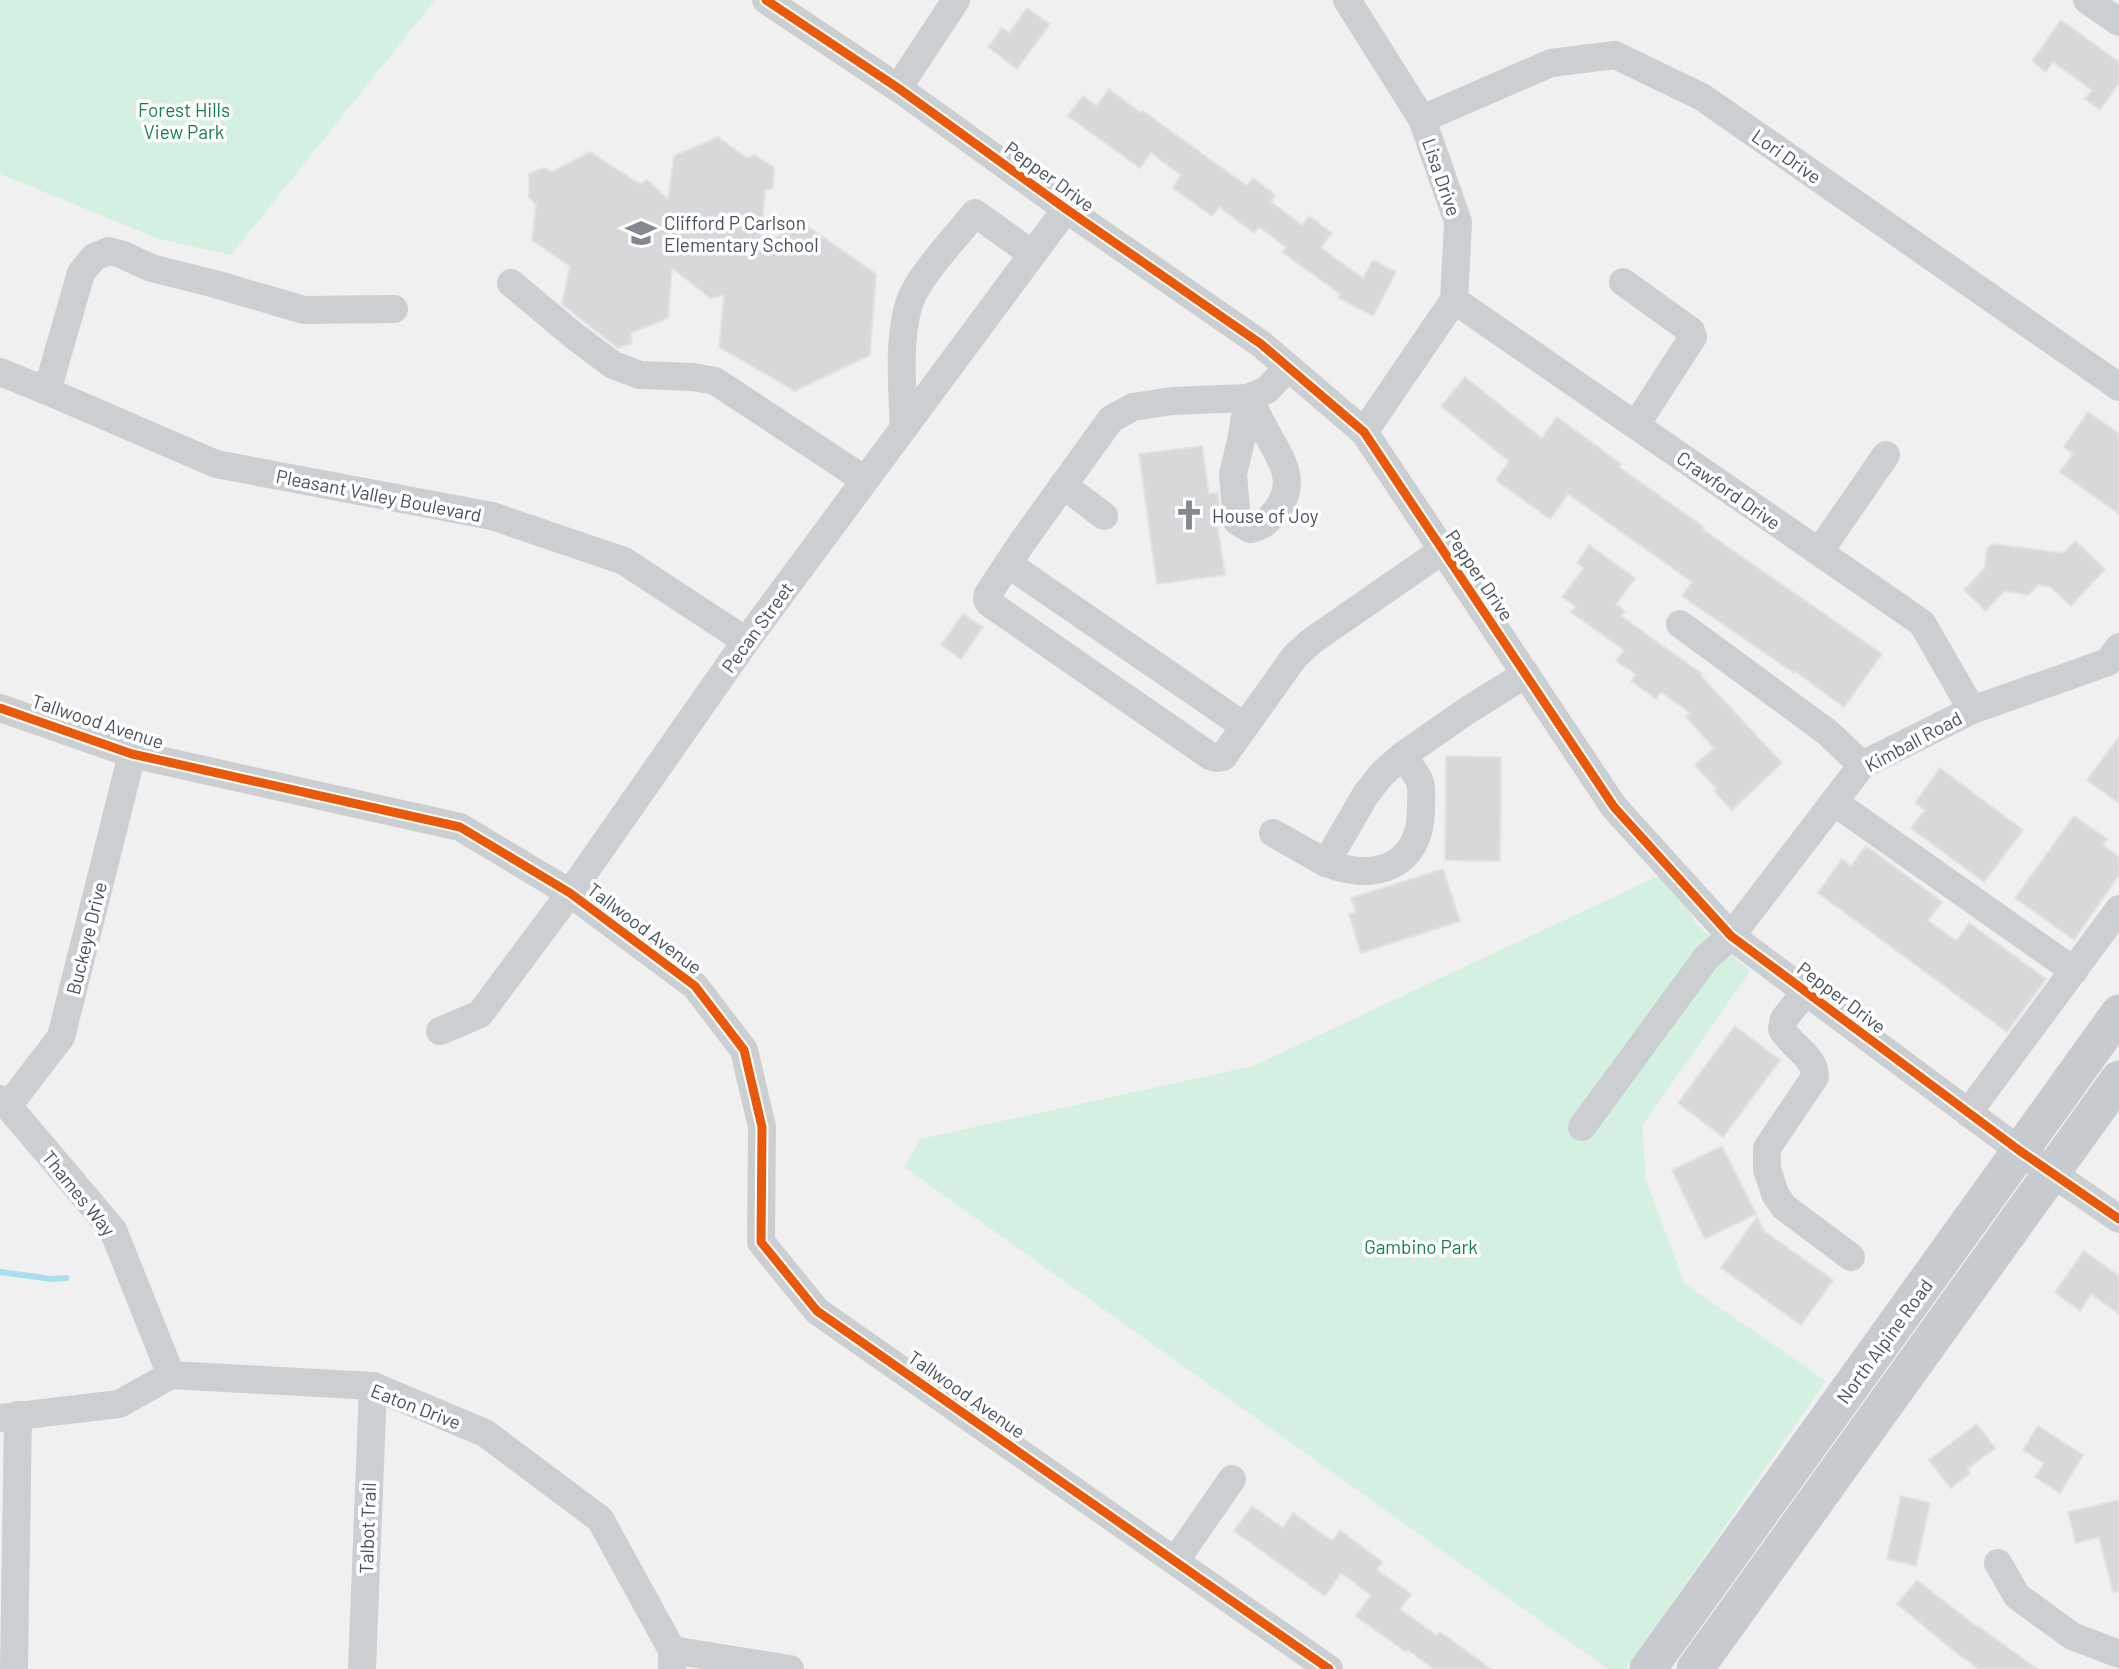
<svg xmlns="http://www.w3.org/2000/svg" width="2119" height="1669" font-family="Barlow,sans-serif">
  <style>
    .green { fill: #d4f0e0 }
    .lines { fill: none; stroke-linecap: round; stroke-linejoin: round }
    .stream { stroke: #a8deef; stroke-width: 6 }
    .building { fill: #d8d8da; stroke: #e2e2e3; stroke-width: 2 }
    .minor { stroke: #cccfd1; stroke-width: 28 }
    .major { stroke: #c7cbcf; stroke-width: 37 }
    .cycleway-casing { stroke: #fff; stroke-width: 13 }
    .cycleway { stroke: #e8590c; stroke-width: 9 }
    .labels { text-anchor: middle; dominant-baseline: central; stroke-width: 7; stroke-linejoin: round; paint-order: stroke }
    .park-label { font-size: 19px; fill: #15814e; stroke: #fff }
    .street-label { font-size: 19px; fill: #47525d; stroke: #fff }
    .poi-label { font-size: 19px; fill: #47525d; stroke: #fff; text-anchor: start }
  </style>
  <rect width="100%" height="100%" fill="#f1f0f0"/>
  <g class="green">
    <polygon points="0,0 435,0 231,255 159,239 0,174"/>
    <polygon points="1671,870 1695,923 1750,971 1642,1126 1646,1179 1684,1283 1826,1381 1626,1669 1608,1669 904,1167 920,1139 1253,1066"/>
  </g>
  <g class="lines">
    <polyline class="stream" points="0,1272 52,1279 66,1278"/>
  </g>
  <g class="building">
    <polygon points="1027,8 1050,24 1017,69 988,47 1002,28 1009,33"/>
    <polygon points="2061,20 2119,62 2119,83 2100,110 2085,99 2092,90 2053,62 2046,72 2032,61"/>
    <polygon points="1109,89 1141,113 1143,111 1247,186 1253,178 1275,195 1271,202 1302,225 1309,216 1332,233 1321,248 1363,278 1373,260 1396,272 1373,316 1338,298 1340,294 1282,252 1286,247 1259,227 1254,233 1219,207 1212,216 1173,188 1181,175 1151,153 1140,168 1068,116 1083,96 1097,106"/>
    <polygon points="718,137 747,158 754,155 774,167 773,187 765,191 760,245 803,223 876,274 870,355 795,391 719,347 724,295 710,298 672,268 668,318 631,333 632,343 618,348 562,304 570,266 532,240 536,205 529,197 529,174 543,168 552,172 590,152 640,184 647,180 668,199 674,156"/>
    <polygon points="1465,377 1542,438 1557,417 1621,464 1619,467 1704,527 1702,529 1882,654 1844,707 1795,671 1794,673 1682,596 1692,582 1568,494 1550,519 1496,480 1509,461 1441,406"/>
    <polygon points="2088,412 2119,434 2119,514 2060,472 2073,454 2064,447"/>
    <polygon points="1202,446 1209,494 1218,493 1220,516 1216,517 1225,575 1157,584 1139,454"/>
    <polygon points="2075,541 2105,569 2071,606 2050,587 2038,585 2028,595 2004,591 1986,611 1964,590 1985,568 1987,549 1992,544 2063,553"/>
    <polygon points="1589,545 1635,578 1616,604 1625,611 1621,616 1702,674 1701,676 1782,763 1732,810 1714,791 1717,789 1695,765 1714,748 1686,717 1690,713 1661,692 1656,699 1631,681 1636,674 1616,661 1624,650 1571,612 1576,607 1562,597 1584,568 1577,563"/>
    <polygon points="963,614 983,627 961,659 941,645"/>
    <polygon points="2119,737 2119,803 2087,780"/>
    <polygon points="1446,756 1501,757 1500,861 1445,860"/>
    <polygon points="1940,768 2023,830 1984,882 1911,828 1925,810 1915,803"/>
    <polygon points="2074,816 2107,839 2103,845 2119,857 2119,875 2074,940 2015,898"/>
    <polygon points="1866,846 1942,902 1928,920 1956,941 1969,923 2046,979 2007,1032 1818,893 1842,859 1851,866"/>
    <polygon points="1443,869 1460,921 1361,953 1349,914 1356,912 1351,898"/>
    <polygon points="1735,1026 1780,1060 1723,1137 1678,1103"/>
    <polygon points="1722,1146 1756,1214 1705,1239 1672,1170"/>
    <polygon points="1757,1217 1764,1231 1833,1280 1801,1325 1721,1268"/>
    <polygon points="2084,1251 2119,1276 2119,1314 2091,1294 2080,1311 2055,1292"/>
    <polygon points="1977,1424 1995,1448 1967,1469 1970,1473 1951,1488 1929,1460"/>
    <polygon points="2038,1426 2083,1455 2060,1493 2035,1477 2044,1463 2023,1450"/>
    <polygon points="1901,1496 1930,1503 1916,1566 1887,1559"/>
    <polygon points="2119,1500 2119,1591 2113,1592 2099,1537 2076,1543 2068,1512"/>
    <polygon points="1252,1506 1283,1528 1293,1513 1332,1541 1340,1530 1382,1562 1377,1570 1411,1594 1400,1609 1437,1636 1440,1632 1491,1669 1434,1669 1408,1650 1406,1652 1356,1616 1371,1595 1341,1573 1325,1596 1234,1531"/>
    <polygon points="1917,1580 1977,1627 1978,1626 2037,1669 1979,1669 1958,1654 1897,1604"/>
  </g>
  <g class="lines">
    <g class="minor">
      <polyline points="766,0 898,88 1066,209 1261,344 1364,432 1614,807 1731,936 2020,1151 2119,1219"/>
      <polyline points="1347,0 1422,119 1458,222 1454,300 1364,432"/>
      <polyline points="2087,0 2119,22"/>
      <polyline points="898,88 956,0"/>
      <polyline points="1422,119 1551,63 1615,55 1702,97 2119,387"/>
      <polyline points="1623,282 1687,328 1691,331 1693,337 1636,425"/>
      <polyline points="511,283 573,335 613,365 640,375 693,377 715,381 865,480"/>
      <polyline points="1454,300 1922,623 1972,710"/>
      <polyline points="1288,367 1267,390 1248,398 1172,401 1133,407 1111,419 1023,541 988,594 987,599 989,603 1210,756 1217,758 1223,757 1295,656 1313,640 1443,550"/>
      <polyline points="0,372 47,391 216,464 492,516 624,561 746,641"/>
      <polyline points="47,391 81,273 94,257 109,251 121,254 151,268 215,284 304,310 394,309"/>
      <path d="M1248,398C1255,411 1262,424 1269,437C1283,462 1298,485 1275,512C1267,522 1263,526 1250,529L1237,521L1233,474L1242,436Z"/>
      <path d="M904,427C902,390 897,327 913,294C926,268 957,236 975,213L1032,254"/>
      <polyline points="1063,485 1104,516"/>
      <polyline points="1819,552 1886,455"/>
      <polyline points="1008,564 1244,726"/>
      <polyline points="1680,624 1827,732 1862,765"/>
      <polyline points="0,708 132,754 460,827 570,893 695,986 744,1050 762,1127 761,1242 817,1311 1329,1669"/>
      <path d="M1402,756C1407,763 1414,770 1418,778C1423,786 1421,800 1421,810C1420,868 1374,882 1326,863L1366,794L1382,774L1402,756L1468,710L1526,674"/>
      <polyline points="1834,802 2074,971"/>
      <polyline points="1273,833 1326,863"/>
      <path d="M1806,991L1784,1019L1782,1029C1791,1047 1815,1055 1815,1077L1767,1148V1169L1775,1194L1784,1207L1851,1257"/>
      <polyline points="440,1031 480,1014 570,893 746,641 1066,209"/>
      <polyline points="0,1099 8,1106 113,1230 171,1375"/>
      <polyline points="8,1106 61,1037 132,754"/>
      <polyline points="1968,1113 2119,909"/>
      <polyline points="1582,1127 1706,958 1731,936 1862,765 1972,710 2108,662 2119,647"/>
      <polyline points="0,1418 119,1404 171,1375 373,1386 485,1433 600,1519 672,1650 672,1669"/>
      <polyline points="1176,1560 1232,1479"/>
      <polyline points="1998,1563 2017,1596 2072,1636 2119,1654"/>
      <polyline points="672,1650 790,1669"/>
      <polyline points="14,1669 18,1415"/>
      <polyline points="362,1669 373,1386"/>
    </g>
    <g class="major">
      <polyline points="1648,1669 2119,1013"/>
      <polyline points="1695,1669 2119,1079"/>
    </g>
    <g class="cycleway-casing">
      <g id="cycleway">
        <polyline points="766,0 898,88 1066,209 1261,344 1364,432 1614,807 1731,936 2020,1151 2119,1219"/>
        <polyline points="0,708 132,754 460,827 570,893 695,986 744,1050 762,1127 761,1242 817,1311 1329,1669"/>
      </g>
    </g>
    <use href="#cycleway" class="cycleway"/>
  </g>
  <defs>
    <g id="school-bare" transform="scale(2.415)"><path d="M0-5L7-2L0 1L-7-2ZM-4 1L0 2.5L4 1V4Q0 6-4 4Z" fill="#828990" stroke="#fff" stroke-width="2.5" paint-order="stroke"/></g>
    <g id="church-bare" transform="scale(2.415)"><path d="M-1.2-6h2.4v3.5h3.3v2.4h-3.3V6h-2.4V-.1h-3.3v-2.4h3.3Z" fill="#828990" stroke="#fff" stroke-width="2.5" paint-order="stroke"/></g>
  </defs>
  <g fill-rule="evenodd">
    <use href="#school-bare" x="641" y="233"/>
    <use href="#church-bare" x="1189" y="515"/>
  </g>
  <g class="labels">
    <g class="park-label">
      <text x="184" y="109">Forest Hills<tspan x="184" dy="22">View Park</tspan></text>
      <text x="1421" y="1246">Gambino Park</text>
    </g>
    <g class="street-label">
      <text transform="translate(1787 156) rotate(35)">Lori Drive</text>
      <text transform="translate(1050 176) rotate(36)">Pepper Drive</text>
      <text transform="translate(1442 177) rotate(71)">Lisa Drive</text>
      <text transform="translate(1729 490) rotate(35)">Crawford Drive</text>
      <text transform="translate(379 495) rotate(11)">Pleasant Valley Boulevard</text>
      <text transform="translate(1480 575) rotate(56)">Pepper Drive</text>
      <text transform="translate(757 627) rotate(-54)">Pecan Street</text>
      <text transform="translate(98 721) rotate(18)">Tallwood Avenue</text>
      <text transform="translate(1913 741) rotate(-28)">Kimball Road</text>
      <text transform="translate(645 928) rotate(37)">Tallwood Avenue</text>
      <text transform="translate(86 938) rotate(-76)">Buckeye Drive</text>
      <text transform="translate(1842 997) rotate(37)">Pepper Drive</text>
      <text transform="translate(79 1193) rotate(51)">Thames Way</text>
      <text transform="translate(1884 1341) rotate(-54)">North Alpine Road</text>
      <text transform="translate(967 1394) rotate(35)">Tallwood Avenue</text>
      <text transform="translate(416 1406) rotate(21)">Eaton Drive</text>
      <text transform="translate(367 1528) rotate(-88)">Talbot Trail</text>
    </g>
    <g class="poi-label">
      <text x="664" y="222">Clifford P Carlson<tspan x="664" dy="22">Elementary School</tspan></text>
      <text x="1212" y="515">House of Joy</text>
    </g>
  </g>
</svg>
